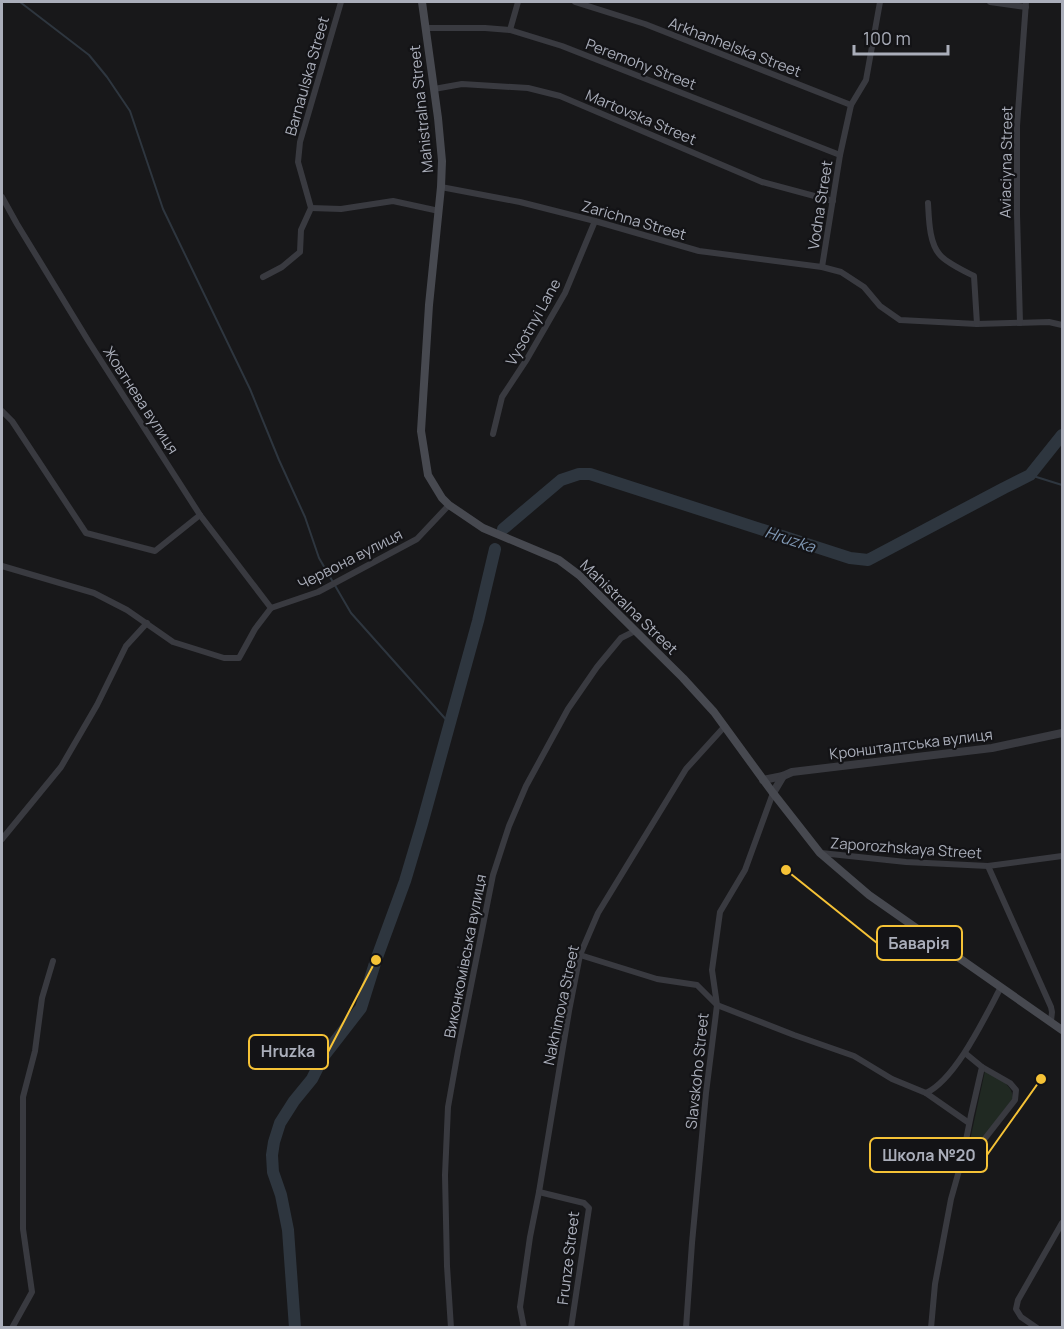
<svg xmlns="http://www.w3.org/2000/svg" width="1064" height="1329" font-family="Manrope,sans-serif">
  <style>
    .green { fill: #202922 }
    .lines { fill: none; stroke-linecap: round; stroke-linejoin: round }
    .stream { stroke: #2e363f; stroke-width: 2 }
    .river { stroke: #2e363f; stroke-width: 12 }
    .minor { stroke: #393a40; stroke-width: 6 }
    .tertiary { stroke: #393a40; stroke-width: 8 }
    .secondary { stroke: #474950; stroke-width: 8 }
    .labels { text-anchor: middle; dominant-baseline: central; stroke-width: 4.5; stroke-linejoin: round; paint-order: stroke }
    .street-label { font-size: 15px; fill: #aaaeba; stroke: #131316 }
    .water-label { font-size: 16px; font-style: italic; fill: #8199b5; stroke: #131316 }
    .leader { fill: none; stroke: #f5c236; stroke-width: 2 }
    .callout-dot { fill: #f5c236; stroke: #131316; stroke-width: 2 }
    .callout { fill: #131316; stroke: #f5c236; stroke-width: 2 }
    .callout-label { font-size: 16px; text-anchor: middle; font-weight: bold; fill: #aaaeba }
  </style>
  <rect width="100%" height="100%" fill="#18181a"/>
  <path class="green" d="M985,1071C997,1078 1012,1083 1013,1098L974,1150L967,1154Z"/>
  <g class="lines">
    <g class="stream">
      <polyline points="20,2 89,55 107,77 130,111 163,209 250,389 279,460 305,517 319,558 351,613 450,724"/>
      <polyline points="1030,475 1062,485"/>
    </g>
    <g class="river">
      <polyline points="503,529 561,480 579,474 590,474 850,558 868,560 1004,488 1030,475 1062,435"/>
      <polyline points="295,1328 288,1230 281,1195 273,1172 272,1155 274,1142 280,1123 294,1101 312,1079 323,1057 361,1008 376,960 405,881 422,824 478,621 495,549"/>
    </g>
    <g class="minor">
      <polyline points="575,2 645,24 851,105"/>
      <polyline points="990,2 1026,7"/>
      <polyline points="426,28 485,28 510,30 562,46 840,155"/>
      <polyline points="510,30 518,2"/>
      <polyline points="434,89 462,84 528,88 560,96 762,182 833,201"/>
      <polyline points="441,187 520,202 595,221 699,251 822,267 841,272 864,287 880,306 900,320 977,324 1049,322 1062,325"/>
      <polyline points="2,197 17,224 89,342 200,515 271,608"/>
      <path d="M928,203C929,219 929,243 940,255C947,263 964,271 974,276L977,324"/>
      <polyline points="311,208 341,209 393,201 439,211"/>
      <polyline points="822,267 840,155 851,105 866,80 880,2"/>
      <polyline points="263,277 282,267 300,252 301,230 311,208 298,162 300,142 341,2"/>
      <polyline points="1020,323 1017,214 1017,126 1026,2"/>
      <polyline points="2,411 12,421 86,533 155,551 200,515"/>
      <polyline points="493,434 502,397 527,359 565,293 595,221"/>
      <polyline points="2,566 94,593 127,610 173,642 224,658 239,658 255,629 271,608 318,592 417,539 449,505"/>
      <polyline points="2,839 61,767 97,705 126,646 147,623"/>
      <polyline points="821,853 906,862 988,866 1062,856"/>
      <polyline points="988,866 1051,1007 1052,1012 1051,1021"/>
      <path d="M580,955L657,979L697,985L717,1005L794,1035L854,1056L892,1079L926,1093C956,1079 985,1017 1001,987"/>
      <polyline points="926,1093 969,1123"/>
      <polyline points="963,1160 976,1150 1015,1100 1016,1090 1010,1083 982,1067"/>
      <polyline points="539,1192 584,1203 589,1208 571,1328"/>
      <polyline points="12,1328 32,1292 23,1229 23,1097 35,1051 42,998 53,961"/>
      <polyline points="451,1328 447,1266 445,1175 448,1107 458,1051 493,875 509,826 526,786 568,709 597,667 621,638 635,631"/>
      <polyline points="524,1328 520,1307 530,1237 539,1192 569,1011 580,955 598,913 686,769 725,726"/>
      <polyline points="686,1328 692,1243 706,1093 717,1005 712,970 720,912 745,870 773,793"/>
      <polyline points="931,1328 935,1284 951,1199 962,1160 971,1115 982,1067 965,1053"/>
      <polyline points="1037,1328 1021,1317 1016,1309 1018,1300 1062,1223"/>
    </g>
    <g class="tertiary">
      <polyline points="763,780 783,776 792,772 992,748 1062,733"/>
      <polyline points="773,793 783,776"/>
    </g>
    <polyline class="secondary" points="422,2 438,118 442,161 441,187 429,305 421,431 428,475 442,498 449,505 483,528 559,560 579,575 683,678 714,712 773,793 820,853 869,895 1062,1030"/>
  </g>
  <g class="labels">
    <g class="street-label">
      <text transform="translate(735 47) rotate(21)">Arkhanhelska Street</text>
      <text transform="translate(641 64) rotate(21)">Peremohy Street</text>
      <text transform="translate(307 76) rotate(-74)">Barnaulska Street</text>
      <text transform="translate(421 109) rotate(-96)">Mahistralna Street</text>
      <text transform="translate(641 117) rotate(23)">Martovska Street</text>
      <text transform="translate(1006 162) rotate(-89)">Aviaciyna Street</text>
      <text transform="translate(820 205) rotate(-81)">Vodna Street</text>
      <text transform="translate(634 220) rotate(16)">Zarichna Street</text>
      <text transform="translate(533 322) rotate(-61)">Vysotnyi Lane</text>
      <text transform="translate(141 400) rotate(57)">Жовтнева вулиця</text>
      <text transform="translate(350 559) rotate(-27)">Червона вулиця</text>
      <text transform="translate(629 607) rotate(44)">Mahistralna Street</text>
      <text transform="translate(911 744) rotate(-7)">Кронштадтська вулиця</text>
      <text transform="translate(906 848) rotate(4)">Zaporozhskaya Street</text>
      <text transform="translate(465 956) rotate(-79)">Виконкомівська вулиця</text>
      <text transform="translate(561 1005) rotate(-78)">Nakhimova Street</text>
      <text transform="translate(697 1071) rotate(-84)">Slavskoho Street</text>
      <text transform="translate(568 1258) rotate(-83)">Frunze Street</text>
    </g>
    <g class="water-label">
      <text transform="translate(790 539) rotate(18)">Hruzka</text>
    </g>
  </g>
  <path class="leader" d="M786 870L877 943M376 960L328 1052M1041 1079L987 1155"/>
  <g class="callout-dot">
    <circle cx="786" cy="870" r="6"/>
    <circle cx="376" cy="960" r="6"/>
    <circle cx="1041" cy="1079" r="6"/>
  </g>
  <g class="callout">
    <rect x="877" y="926" width="85" height="34" rx="6"/>
    <rect x="249" y="1035" width="79" height="34" rx="6"/>
    <rect x="870" y="1138" width="117" height="34" rx="6"/>
  </g>
  <g class="callout-label">
    <text x="919" y="949">Баварія</text>
    <text x="288" y="1057">Hruzka</text>
    <text x="929" y="1161">Школа №20</text>
  </g>
  <rect width="1064" height="1329" fill="none" stroke="#aaaeba" stroke-width="6"/>
  <path d="M854 45v9h94v-9" fill="none" stroke="#aaaeba" stroke-width="3"/>
  <text x="863" y="45" font-size="18" fill="#aaaeba" stroke="#131316" stroke-width="4.5" paint-order="stroke">100 m</text>
</svg>
